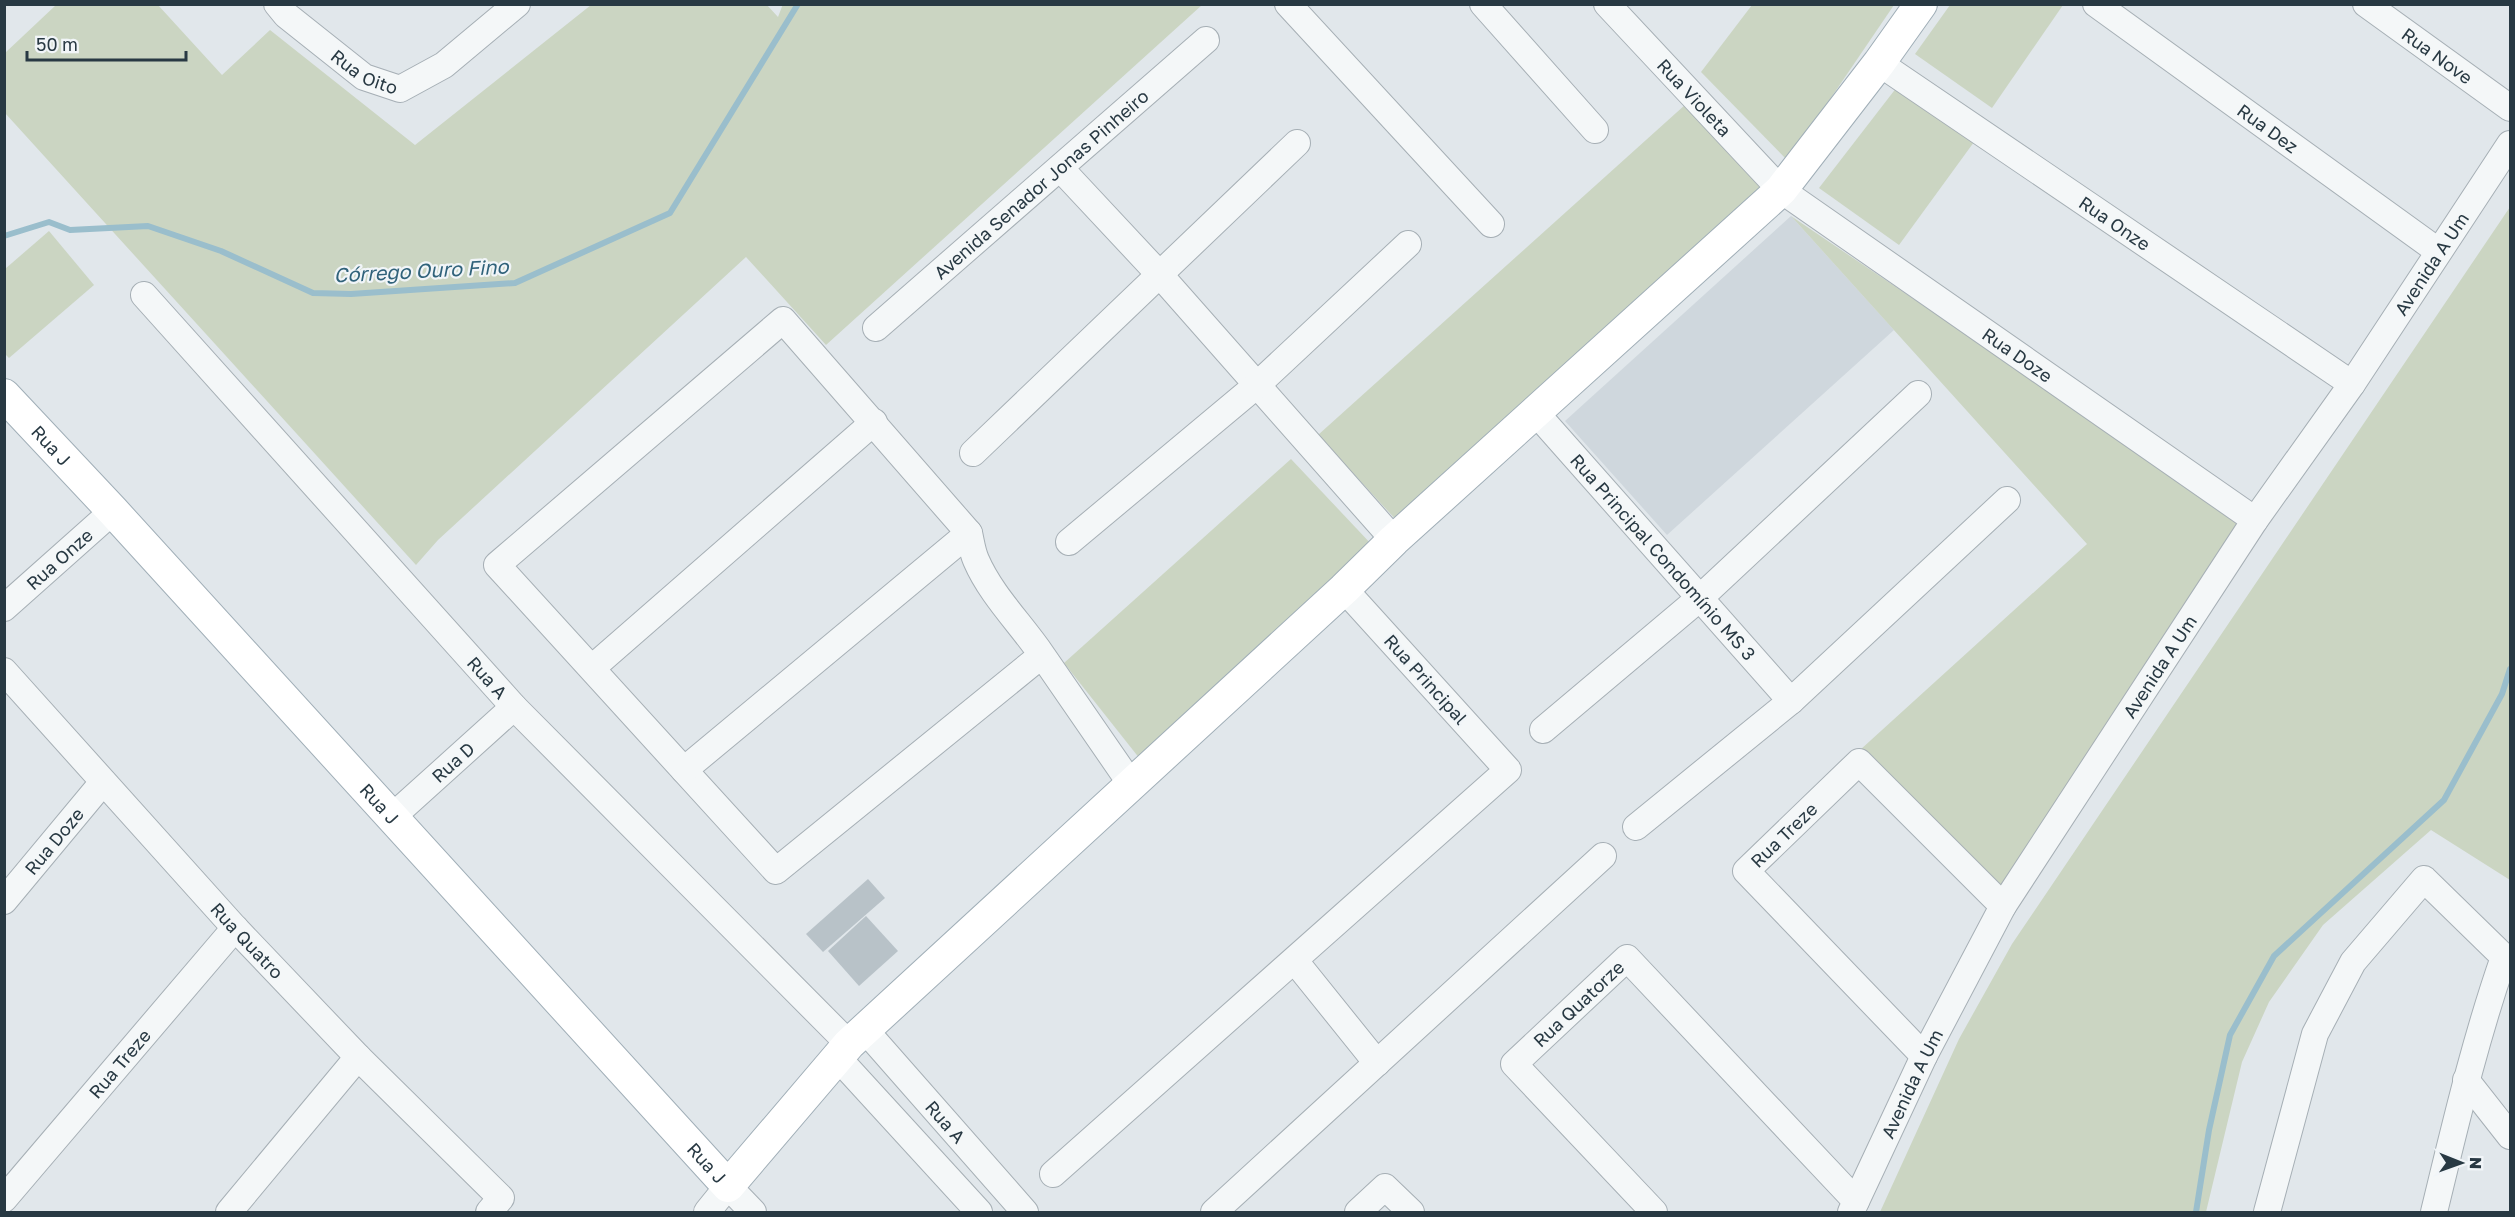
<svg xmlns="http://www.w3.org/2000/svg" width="2515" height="1217" font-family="'Golos Text',sans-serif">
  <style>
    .built { fill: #cfd7dd }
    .green { fill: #cbd5c2 }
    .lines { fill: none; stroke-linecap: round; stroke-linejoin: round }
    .stream { stroke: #9abecc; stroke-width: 6 }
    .building { fill: #b8c2c8 }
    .minor-casing { stroke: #a6afb5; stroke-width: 28 }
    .major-casing { stroke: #a0aeb7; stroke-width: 34 }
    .minor { stroke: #f4f7f8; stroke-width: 26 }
    .major { stroke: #fff; stroke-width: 32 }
    .labels { text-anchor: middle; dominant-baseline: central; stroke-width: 4.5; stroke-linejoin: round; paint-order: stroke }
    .street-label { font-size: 18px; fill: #283943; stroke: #f1f5f8 }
    .water-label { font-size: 20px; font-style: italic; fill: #30627a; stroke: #f1f5f8 }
  </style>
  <rect width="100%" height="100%" fill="#e1e7eb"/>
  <polygon class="built" points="1791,216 1894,330 1667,535 1565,421"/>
  <g class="green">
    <polygon points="783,4 1202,5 826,345 746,257 438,540 416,565 5,113 5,53 56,5 158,5 222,75 270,30 415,145 591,5 767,5 778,17"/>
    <polygon points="1752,5 1894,5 1788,161 1701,72"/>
    <polygon points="2063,5 1992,108 1915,54 1950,5"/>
    <polygon points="1897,87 1974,142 1899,245 1819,188"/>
    <polygon points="1686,104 1765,186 1398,522 1318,435"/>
    <polygon points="2510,207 2510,880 2431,830 2323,925 2269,1002 2242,1062 2206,1212 1880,1212 1959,1039 2012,944"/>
    <polygon points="1791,216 2243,522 2004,889 1860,750 2087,544"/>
    <polygon points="49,231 94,285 9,358 4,353 5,269"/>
    <polygon points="1291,459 1373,546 1140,759 1064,663"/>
  </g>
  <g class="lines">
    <g class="stream">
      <polyline points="4,236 49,222 70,230 148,226 221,251 313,293 351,294 515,283 670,213 798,4"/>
      <polyline points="2196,1212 2209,1130 2230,1035 2274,956 2444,800 2502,694 2510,669"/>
    </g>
  </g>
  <g class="building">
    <polygon points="868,879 885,898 823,952 806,934"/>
    <polygon points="866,916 898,951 859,986 828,951"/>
  </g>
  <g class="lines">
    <g class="minor-casing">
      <g id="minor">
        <path id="s1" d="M277,4L286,15L364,77L400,89L444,65L517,4"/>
        <polyline points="1288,4 1491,224"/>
        <polyline points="1483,4 1595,130"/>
        <path id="s2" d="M1607,4L1781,190L2255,520"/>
        <path id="s3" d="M2096,4L2438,251"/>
        <path id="s4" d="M2366,4L2510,108"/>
        <path id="s5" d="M1879,63L2352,384"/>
        <polyline points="1060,168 1160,275 1394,540"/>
        <path id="s6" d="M144,295L514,707L849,1044"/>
        <path id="s7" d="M876,328L1206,40"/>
        <path id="s8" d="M1536,413L1791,701"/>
        <polyline points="973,453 1297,143"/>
        <polyline points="1069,542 1257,385 1408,244"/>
        <path id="s9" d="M4,608L113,511"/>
        <path d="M1042,655L776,871L497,565L783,320L969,533C971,541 972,551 976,560C991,595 1021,624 1042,655L1131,784"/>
        <polyline points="592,668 874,422"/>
        <path id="s10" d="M4,671L235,928L358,1057L501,1198L489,1212"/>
        <polyline points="1543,730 1701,597 1918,394"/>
        <polyline points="684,770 969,533"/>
        <path id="s11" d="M392,817L514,707"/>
        <polyline points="1636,827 1791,701 2007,500"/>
        <path id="s12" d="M4,901L103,782"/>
        <polyline points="1295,961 1377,1063"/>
        <path id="s13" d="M865,1030L1025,1212"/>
        <path id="s14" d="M1924,1056L1746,871L1859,762L2003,906"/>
        <polyline points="838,1058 979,1212"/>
        <polyline points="2466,1080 2510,1136"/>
        <polyline points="1053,1174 1508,770 1344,589"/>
        <path id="s15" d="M4,1199L235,928"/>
        <polyline points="229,1212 358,1057"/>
        <polyline points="707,1212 728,1186 753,1212"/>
        <polyline points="1214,1212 1603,856"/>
        <polyline points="1358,1212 1385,1187 1411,1212"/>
        <path id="s16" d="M1654,1212L1514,1064L1627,958L1856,1201"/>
        <path id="s17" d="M1851,1212L1924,1056L2003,906L2255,520L2352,384L2510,144"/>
        <path d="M2267,1212L2315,1034L2353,962L2424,879L2504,957C2475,1040 2455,1126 2434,1212"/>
      </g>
    </g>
    <g class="major-casing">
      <g id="major">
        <path id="s18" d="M4,395L113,511L728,1186L849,1044L1344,589L1394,540L1781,190L1879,63L1921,4"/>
      </g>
    </g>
    <use href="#minor" class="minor"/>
    <use href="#major" class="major"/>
  </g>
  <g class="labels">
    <g class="street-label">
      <text stroke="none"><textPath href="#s4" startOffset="88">Rua Nove</textPath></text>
      <text stroke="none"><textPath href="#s1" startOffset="112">Rua Oito</textPath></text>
      <text stroke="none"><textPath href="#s2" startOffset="128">Rua Violeta</textPath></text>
      <text stroke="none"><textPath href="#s3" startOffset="212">Rua Dez</textPath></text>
      <text stroke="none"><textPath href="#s7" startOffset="219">Avenida Senador Jonas Pinheiro</textPath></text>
      <text stroke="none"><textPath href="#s5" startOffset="285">Rua Onze</textPath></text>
      <text stroke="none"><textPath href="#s17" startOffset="1114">Avenida A Um</textPath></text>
      <text stroke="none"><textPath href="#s2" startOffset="543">Rua Doze</textPath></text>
      <text stroke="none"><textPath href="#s18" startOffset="69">Rua J</textPath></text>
      <text stroke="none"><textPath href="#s8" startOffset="192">Rua Principal Condomínio MS 3</textPath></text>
      <text stroke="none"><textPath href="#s9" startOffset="74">Rua Onze</textPath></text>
      <text stroke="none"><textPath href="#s17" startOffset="628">Avenida A Um</textPath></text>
      <text stroke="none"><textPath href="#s6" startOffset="514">Rua A</textPath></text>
      <text transform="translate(1426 679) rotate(48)">Rua Principal</text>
      <text stroke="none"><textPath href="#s11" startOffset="82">Rua D</textPath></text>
      <text stroke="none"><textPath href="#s18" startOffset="555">Rua J</textPath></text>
      <text stroke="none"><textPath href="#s14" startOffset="309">Rua Treze</textPath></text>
      <text stroke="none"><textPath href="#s12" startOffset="78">Rua Doze</textPath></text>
      <text stroke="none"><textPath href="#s10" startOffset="363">Rua Quatro</textPath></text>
      <text stroke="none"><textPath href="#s16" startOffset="292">Rua Quatorze</textPath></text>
      <text stroke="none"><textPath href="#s15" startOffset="178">Rua Treze</textPath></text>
      <text stroke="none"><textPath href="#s17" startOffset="142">Avenida A Um</textPath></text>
      <text stroke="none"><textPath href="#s13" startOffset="122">Rua A</textPath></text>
      <text stroke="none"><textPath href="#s18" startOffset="1041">Rua J</textPath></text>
    </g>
    <g class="water-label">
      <text transform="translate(421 270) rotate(-3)">Córrego Ouro Fino</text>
    </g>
  </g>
  <rect width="2515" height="1217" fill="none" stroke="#283943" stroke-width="12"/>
  <g transform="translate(2461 1163) rotate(91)" stroke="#f1f5f8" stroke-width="4.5" paint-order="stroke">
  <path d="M0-4.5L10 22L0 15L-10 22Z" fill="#283943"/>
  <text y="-9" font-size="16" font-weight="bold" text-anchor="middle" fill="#283943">N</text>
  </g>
  <path d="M27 51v9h159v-9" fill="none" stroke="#283943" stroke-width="3"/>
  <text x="36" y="51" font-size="18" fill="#283943" stroke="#f1f5f8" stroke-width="4.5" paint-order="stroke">50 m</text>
</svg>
